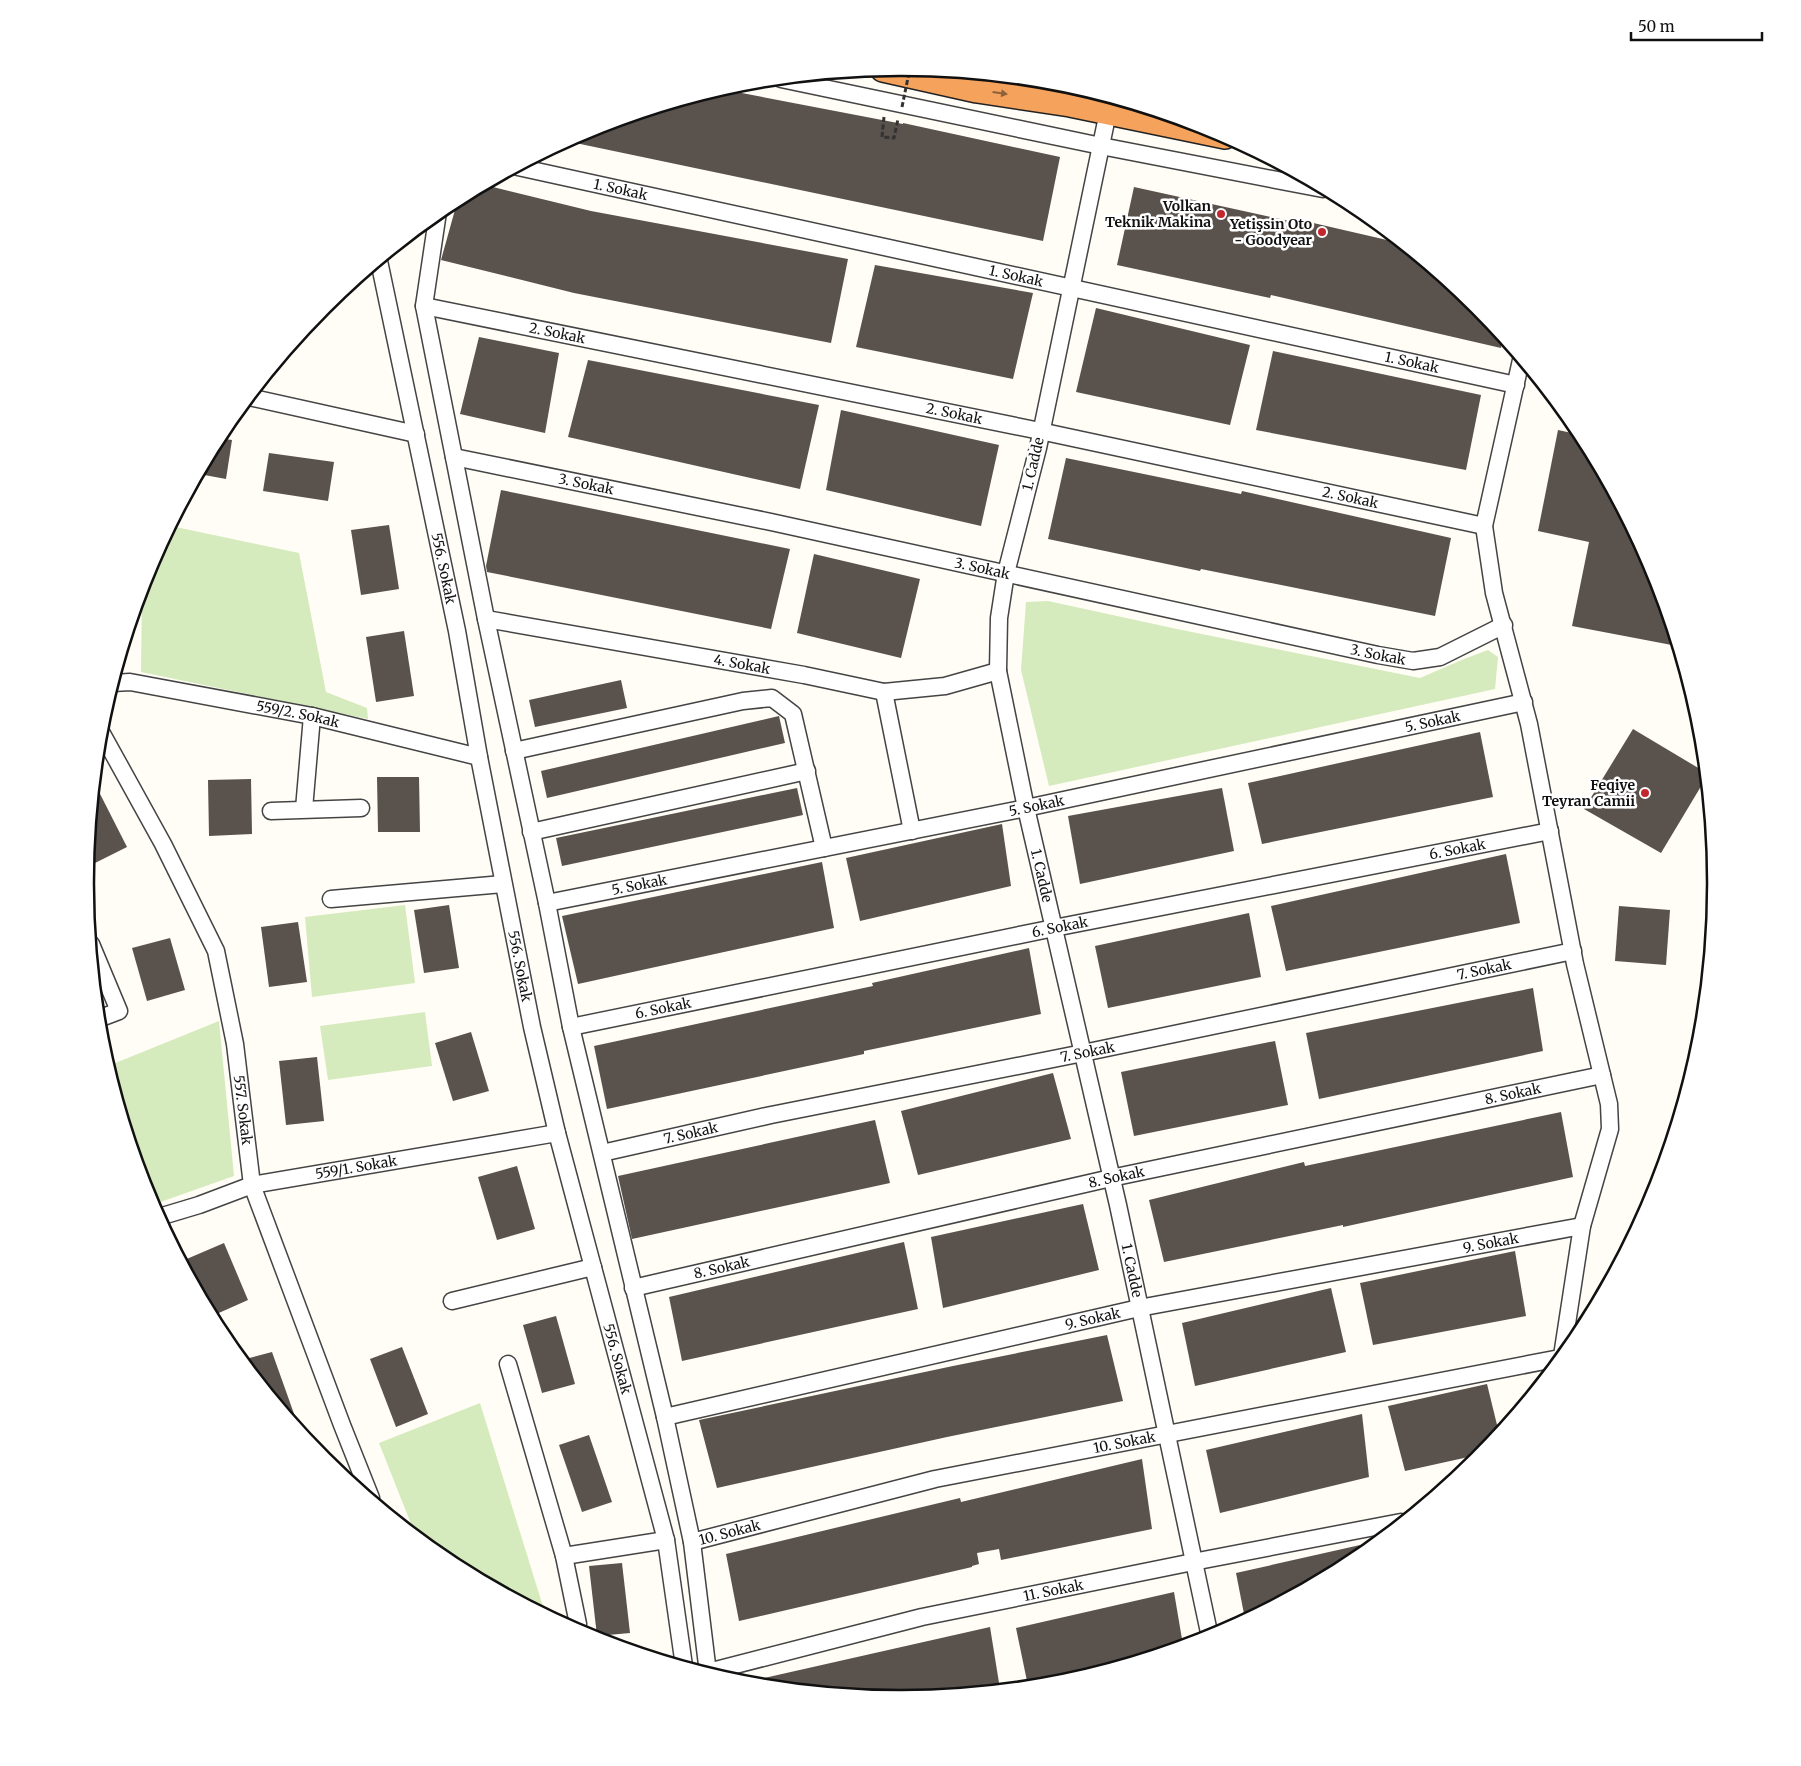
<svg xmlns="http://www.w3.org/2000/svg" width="1801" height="1766" font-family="Merriweather,serif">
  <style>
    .green { fill: #d5ebbd }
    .building { fill: #5a524d }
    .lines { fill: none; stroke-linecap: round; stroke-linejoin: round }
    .minor-casing { stroke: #444; stroke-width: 19 }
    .highway-casing { stroke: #222; stroke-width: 28 }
    .path { stroke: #333; stroke-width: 3; stroke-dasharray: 5 2.5; stroke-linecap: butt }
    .minor { stroke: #fff; stroke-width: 16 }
    .highway { stroke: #f5a25d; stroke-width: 25 }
    .path-bridge { stroke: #333; stroke-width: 3; stroke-dasharray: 5 2.5; stroke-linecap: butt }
    .oneway { fill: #8e613b }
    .poi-dot { fill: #c4262e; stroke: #fff; stroke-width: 2 }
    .labels { text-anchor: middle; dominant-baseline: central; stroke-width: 5; stroke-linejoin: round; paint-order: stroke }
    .street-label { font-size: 14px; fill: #111; stroke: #fff }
    .poi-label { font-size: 14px; font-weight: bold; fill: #111; stroke: #fff; text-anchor: end }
    .rim { fill: none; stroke: #111; stroke-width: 2.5 }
  </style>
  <rect width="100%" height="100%" fill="#fffdf5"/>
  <g class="green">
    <polygon points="171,526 299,553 326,692 367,708 368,719 141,672 142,589 147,571"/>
    <polygon points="1048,601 1177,629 1420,678 1464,659 1488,650 1498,657 1495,689 1049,786 1021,670 1026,602"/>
    <polygon points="405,905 415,983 312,997 305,917"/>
    <polygon points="425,1012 432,1066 328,1080 320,1026"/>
    <polygon points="219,1021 234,1176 152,1205 147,1195 108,1066"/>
    <polygon points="480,1403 545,1613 447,1561 415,1534 379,1443"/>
  </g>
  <g class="building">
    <polygon points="721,89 903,124 903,123 1060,157 1043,241 566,141 589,129"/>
    <polygon points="485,185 591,211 848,259 831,343 574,293 441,260 458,199"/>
    <polygon points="1134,187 1308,225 1309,222 1400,243 1477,307 1503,338 1501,348 1271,295 1270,298 1117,265"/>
    <polygon points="875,265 1033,293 1013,379 856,347"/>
    <polygon points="1096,308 1250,345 1230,425 1076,392"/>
    <polygon points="479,337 559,353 545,433 460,414"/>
    <polygon points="1273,351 1481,395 1466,470 1256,430"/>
    <polygon points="588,360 819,405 800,489 568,437"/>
    <polygon points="841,410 999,445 981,526 826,490"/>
    <polygon points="1558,430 1581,435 1654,571 1677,646 1572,626 1589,542 1538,531"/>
    <polygon points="218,438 232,440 226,479 199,474"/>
    <polygon points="269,453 334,462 328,501 263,491"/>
    <polygon points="1066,458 1241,494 1242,491 1451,538 1435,616 1201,569 1200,571 1048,539"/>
    <polygon points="501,490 790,549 771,629 487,572 486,566"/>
    <polygon points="389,525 399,589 361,595 351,530"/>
    <polygon points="814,554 920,579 901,658 797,633"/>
    <polygon points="404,631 414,696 376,702 366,637"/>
    <polygon points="621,680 627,708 535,727 529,700"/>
    <polygon points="779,716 785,743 547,798 541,771"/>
    <polygon points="1633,729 1705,772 1706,778 1661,853 1584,809"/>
    <polygon points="1480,732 1493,797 1262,844 1248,783"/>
    <polygon points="377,777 419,777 420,832 378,832"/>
    <polygon points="251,779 252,834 209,836 208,780"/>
    <polygon points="95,784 127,847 93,864 88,854"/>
    <polygon points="797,788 803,815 562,866 556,838"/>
    <polygon points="1222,788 1234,851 1080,884 1068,816"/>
    <polygon points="1002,824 1011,886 860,921 846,858"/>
    <polygon points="1506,854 1520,923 1286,971 1271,906"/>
    <polygon points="822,862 834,928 578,984 562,916"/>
    <polygon points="449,905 459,968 424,973 414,910"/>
    <polygon points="1619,906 1670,910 1666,965 1615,961"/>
    <polygon points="1249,913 1261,977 1108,1008 1095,946"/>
    <polygon points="298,922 307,982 269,987 261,927"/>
    <polygon points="170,938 185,990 147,1001 132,948"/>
    <polygon points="1029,948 1041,1014 864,1051 864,1054 607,1109 594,1046 873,986 872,983"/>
    <polygon points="1533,988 1543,1051 1319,1099 1306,1033"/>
    <polygon points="471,1032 489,1091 453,1101 435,1043"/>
    <polygon points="1275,1041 1288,1105 1134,1136 1121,1072"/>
    <polygon points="317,1057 324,1121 286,1125 279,1061"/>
    <polygon points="1053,1073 1071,1139 918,1175 901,1111"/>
    <polygon points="1561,1112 1573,1177 1343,1227 1343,1225 1164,1262 1149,1200 1304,1162 1305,1166"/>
    <polygon points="875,1120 890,1183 632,1239 618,1176"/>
    <polygon points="517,1166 535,1229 497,1240 478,1177"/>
    <polygon points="1083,1204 1099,1270 943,1308 931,1237"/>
    <polygon points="904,1242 918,1309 682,1361 669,1297"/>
    <polygon points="224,1243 248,1300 212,1316 182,1261"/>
    <polygon points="1515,1251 1526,1316 1373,1345 1360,1283"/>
    <polygon points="1331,1288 1346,1352 1195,1386 1182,1323"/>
    <polygon points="556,1316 575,1384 542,1393 523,1325"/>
    <polygon points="1107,1335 1123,1401 947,1437 717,1488 699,1420 953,1366"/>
    <polygon points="402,1347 428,1414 396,1427 370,1359"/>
    <polygon points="272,1352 298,1425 297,1426 242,1360"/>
    <polygon points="1487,1384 1499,1433 1482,1454 1405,1471 1388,1406"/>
    <polygon points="1362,1414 1369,1477 1220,1513 1206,1450"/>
    <polygon points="589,1435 612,1502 582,1512 559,1445"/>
    <polygon points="1142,1459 1152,1529 1001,1560 999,1549 977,1553 979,1564 972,1566 972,1567 739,1621 726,1554 960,1498 961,1502"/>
    <polygon points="1378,1541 1353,1561 1245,1619 1236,1573"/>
    <polygon points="622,1563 630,1633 597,1636 589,1566"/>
    <polygon points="1174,1592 1183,1645 1059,1683 1028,1686 1016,1628"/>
    <polygon points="990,1627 1000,1689 900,1698 751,1684 751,1681"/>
  </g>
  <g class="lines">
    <g class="minor-casing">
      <g id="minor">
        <polyline points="781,79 1101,146 1323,189"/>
        <path id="s1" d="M1108,112L1038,448L1006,573L999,618L998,671L1026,808L1118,1205L1210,1637"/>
        <path id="s2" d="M518,167L1516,385"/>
        <polyline points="438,212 424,306 486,619 547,903 571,1027 665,1417 692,1542 708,1673"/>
        <path id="s3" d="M379,261L457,631L479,757L532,1027L557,1133L666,1540L684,1666"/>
        <path id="s4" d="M424,306L1040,431L1484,526"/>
        <polyline points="1521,360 1484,526 1494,593 1529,724 1575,964 1609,1104 1610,1129 1582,1226 1562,1356"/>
        <polyline points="249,397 416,434"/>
        <path id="s5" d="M454,457L771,522L1378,655L1413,661L1440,657L1504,625"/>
        <path id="s6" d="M486,619L804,675L884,692L945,686L998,671"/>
        <path id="s7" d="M113,683L130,682L312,716L479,757"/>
        <polyline points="884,692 912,831"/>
        <path id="s8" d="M100,730L163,844L216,951L235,1044L252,1185L342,1425L371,1498"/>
        <polyline points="514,751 743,701 772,698 793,714 824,848"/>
        <polyline points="304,809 312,716"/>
        <polyline points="271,811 361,808"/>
        <polyline points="531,832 807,771"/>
        <polyline points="331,899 503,884"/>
        <path id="s9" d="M547,903L1026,808L1524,702"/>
        <polyline points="91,944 119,1011 98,1019"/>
        <path id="s10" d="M571,1027L1054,928L1550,831"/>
        <path id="s11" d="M602,1153L771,1115L1083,1053L1573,951"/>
        <path id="s12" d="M159,1217L199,1205L252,1185L557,1133"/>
        <path id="s13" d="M633,1288L1111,1178L1602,1075"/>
        <polyline points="452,1301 593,1267"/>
        <polyline points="508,1364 564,1556 578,1624"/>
        <path id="s14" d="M665,1417L1139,1308L1582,1226"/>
        <path id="s15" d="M692,1542L935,1479L1560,1358"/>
        <polyline points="564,1556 666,1540"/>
        <path id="s16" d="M708,1672L922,1617L1193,1562L1401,1522"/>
      </g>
    </g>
    <g class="highway-casing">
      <polyline id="highway" points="883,69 977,90 1070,104 1225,136"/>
    </g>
    <polyline class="path" points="884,117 882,137 894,138 898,119"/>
    <use href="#minor" class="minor"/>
    <use href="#highway" class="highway"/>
    <polyline class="path-bridge" points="902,107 910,68"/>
  </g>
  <defs><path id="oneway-solid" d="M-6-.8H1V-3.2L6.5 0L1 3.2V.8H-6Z" transform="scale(1.25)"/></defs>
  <use class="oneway" href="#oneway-solid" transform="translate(1000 93) rotate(8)"/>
  <g class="poi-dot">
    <circle cx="1221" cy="214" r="5"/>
    <circle cx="1322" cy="232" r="5"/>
    <circle cx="1645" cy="793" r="5"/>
  </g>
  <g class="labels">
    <g class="street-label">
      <text stroke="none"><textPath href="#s2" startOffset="105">1. Sokak</textPath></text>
      <text stroke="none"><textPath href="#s2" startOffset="510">1. Sokak</textPath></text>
      <text stroke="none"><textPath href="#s4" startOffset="136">2. Sokak</textPath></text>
      <text stroke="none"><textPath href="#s2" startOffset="915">1. Sokak</textPath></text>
      <text stroke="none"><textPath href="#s4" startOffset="541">2. Sokak</textPath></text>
      <text transform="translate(1033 464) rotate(-77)">1. Cadde</text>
      <text stroke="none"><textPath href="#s5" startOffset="135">3. Sokak</textPath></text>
      <text stroke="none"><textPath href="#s4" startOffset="946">2. Sokak</textPath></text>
      <text stroke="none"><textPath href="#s3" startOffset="314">556. Sokak</textPath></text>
      <text stroke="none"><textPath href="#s5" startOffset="540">3. Sokak</textPath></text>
      <text stroke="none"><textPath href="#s5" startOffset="945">3. Sokak</textPath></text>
      <text stroke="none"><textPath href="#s6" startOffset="260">4. Sokak</textPath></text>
      <text stroke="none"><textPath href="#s7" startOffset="188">559/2. Sokak</textPath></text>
      <text stroke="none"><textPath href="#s9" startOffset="904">5. Sokak</textPath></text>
      <text stroke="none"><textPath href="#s9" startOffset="499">5. Sokak</textPath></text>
      <text stroke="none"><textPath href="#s10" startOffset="904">6. Sokak</textPath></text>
      <text stroke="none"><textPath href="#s1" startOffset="780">1. Cadde</textPath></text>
      <text stroke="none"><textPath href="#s9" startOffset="94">5. Sokak</textPath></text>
      <text stroke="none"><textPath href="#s10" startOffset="499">6. Sokak</textPath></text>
      <text stroke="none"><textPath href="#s3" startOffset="719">556. Sokak</textPath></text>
      <text stroke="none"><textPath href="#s11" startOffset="901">7. Sokak</textPath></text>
      <text stroke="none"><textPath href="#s10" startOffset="94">6. Sokak</textPath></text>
      <text stroke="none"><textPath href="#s11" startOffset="496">7. Sokak</textPath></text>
      <text stroke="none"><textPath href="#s13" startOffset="901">8. Sokak</textPath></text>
      <text stroke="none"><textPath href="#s8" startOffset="411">557. Sokak</textPath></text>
      <text stroke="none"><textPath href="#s11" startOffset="91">7. Sokak</textPath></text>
      <text stroke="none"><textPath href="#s12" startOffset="204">559/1. Sokak</textPath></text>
      <text stroke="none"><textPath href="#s13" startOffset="496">8. Sokak</textPath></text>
      <text stroke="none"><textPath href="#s14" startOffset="844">9. Sokak</textPath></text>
      <text stroke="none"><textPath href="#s13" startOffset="91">8. Sokak</textPath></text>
      <text stroke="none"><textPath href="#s1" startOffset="1185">1. Cadde</textPath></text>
      <text stroke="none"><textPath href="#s14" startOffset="439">9. Sokak</textPath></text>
      <text stroke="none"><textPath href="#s3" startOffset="1124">556. Sokak</textPath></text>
      <text stroke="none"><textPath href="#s15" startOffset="444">10. Sokak</textPath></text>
      <text stroke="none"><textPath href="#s15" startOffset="39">10. Sokak</textPath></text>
      <text stroke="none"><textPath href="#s16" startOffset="355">11. Sokak</textPath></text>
    </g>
    <g class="poi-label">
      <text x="1211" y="206">Volkan<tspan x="1211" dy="16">Teknik Makina</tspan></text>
      <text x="1312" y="224">Yetişsin Oto<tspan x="1312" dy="16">- Goodyear</tspan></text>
      <text x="1635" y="785">Feqiye<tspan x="1635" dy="16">Teyran Camii</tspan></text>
    </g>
  </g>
  <path d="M0 0H1801V1766H0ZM900 76H901A806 806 0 0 1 1707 882V884A806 806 0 0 1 901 1690H900A806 806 0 0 1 94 884V882A806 806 0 0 1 900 76Z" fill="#fff" fill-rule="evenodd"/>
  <path class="rim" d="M900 76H901A806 806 0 0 1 1707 882V884A806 806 0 0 1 901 1690H900A806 806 0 0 1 94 884V882A806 806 0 0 1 900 76Z"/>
  <path d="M1631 32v8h131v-8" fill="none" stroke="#111111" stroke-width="2.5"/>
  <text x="1638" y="32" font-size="15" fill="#111111" stroke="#ffffff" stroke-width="4" paint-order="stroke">50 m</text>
</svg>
